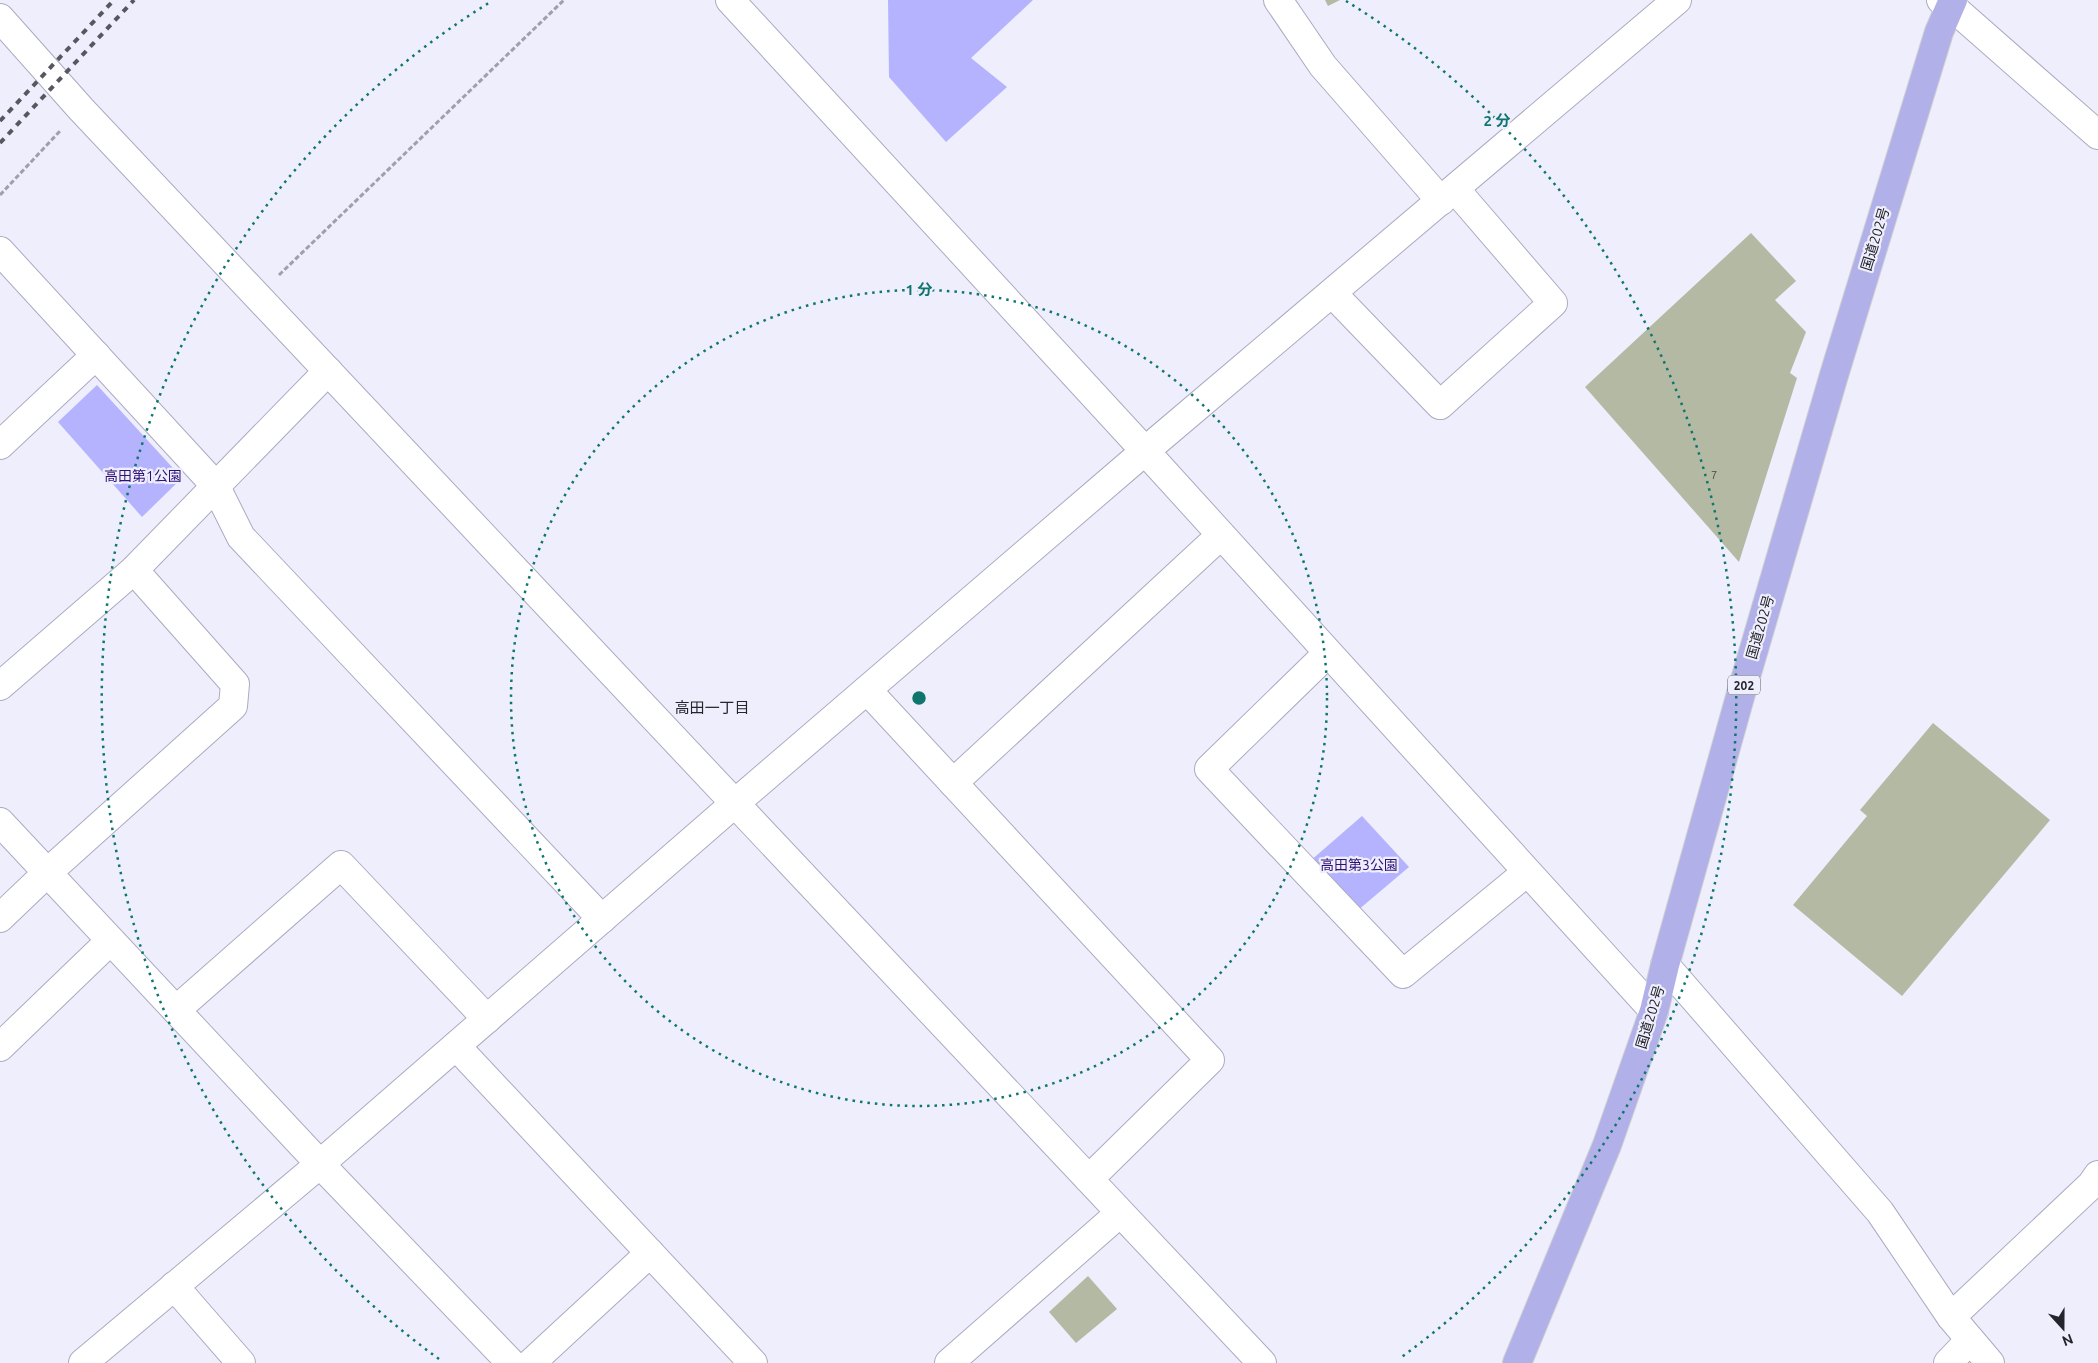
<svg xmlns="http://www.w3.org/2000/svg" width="2098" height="1363" font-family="Ubuntu,'Noto Sans JP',sans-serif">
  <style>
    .green { fill: #b5b3fe }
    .building { fill: #b3b9a3 }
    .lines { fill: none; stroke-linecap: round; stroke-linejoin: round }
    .minor-casing { stroke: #ababc1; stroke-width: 30 }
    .trunk-casing { stroke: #cfcfd1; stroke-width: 30 }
    .path { stroke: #a0a0ab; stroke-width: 3; stroke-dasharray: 5 2.5; stroke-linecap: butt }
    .minor { stroke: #fff; stroke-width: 28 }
    .trunk { stroke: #b2b0e8; stroke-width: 28 }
    .rail { stroke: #575760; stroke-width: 4; stroke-dasharray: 6 6; stroke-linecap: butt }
    .ring { fill: none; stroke: #0f766e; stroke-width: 2.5; stroke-dasharray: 2.5 5 }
    .labels { text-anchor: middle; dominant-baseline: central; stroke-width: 4.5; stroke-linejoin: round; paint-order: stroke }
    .number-label { font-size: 11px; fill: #48494a }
    .shield { fill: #eeeefc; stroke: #61616a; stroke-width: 1 }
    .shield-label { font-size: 12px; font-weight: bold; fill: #24242c }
    .street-label { font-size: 14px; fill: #24242c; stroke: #eeeefc }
    .park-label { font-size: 14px; fill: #2d1276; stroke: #eeeefc }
    .neighbourhood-label { font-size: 15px; fill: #24242c; stroke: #eeeefc }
    .centre { fill: #0f766e; stroke: #eeeefc; stroke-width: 2.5 }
    .ring-label { font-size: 15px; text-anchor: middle; font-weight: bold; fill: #0f766e; stroke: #eeeefc; stroke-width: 4.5; stroke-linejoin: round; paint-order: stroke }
  </style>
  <rect width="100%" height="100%" fill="#eeeefc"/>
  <g class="green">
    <polygon points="888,0 1033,0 971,58 1007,87 946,142 889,77"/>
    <polygon points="97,385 182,478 142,517 58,422"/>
    <polygon points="1362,816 1409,867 1357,911 1309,862"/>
  </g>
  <g class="building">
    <polygon points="1325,0 1340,0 1328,6"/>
    <polygon points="1751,233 1796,281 1775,300 1806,332 1790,373 1797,378 1739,562 1585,387"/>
    <polygon points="1933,723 2050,820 1902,996 1793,905 1867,816 1860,810"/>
    <polygon points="1088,1276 1117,1309 1076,1343 1049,1312"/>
  </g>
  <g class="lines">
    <g class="minor-casing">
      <g id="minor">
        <polyline points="730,0 1145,451 1654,1011"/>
        <polyline points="1278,0 1323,66 1441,201"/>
        <polyline points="1941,0 1950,5 2098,135"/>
        <polyline points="0,18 81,109 1262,1363"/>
        <polyline points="0,251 215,485 241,537 602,919"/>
        <polyline points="1332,293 1440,405 1553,303 1455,189"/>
        <polyline points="0,445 96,355"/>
        <polyline points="1328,653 1209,769 1403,974 1527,872"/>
        <polyline points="0,686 134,570 328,371"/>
        <polyline points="867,690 1210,1060 1089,1179"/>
        <polyline points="953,783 1221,535"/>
        <polyline points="0,822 320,1164 511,1363"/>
        <polyline points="0,918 47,873 233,706 235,684 134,570"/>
        <polyline points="1665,965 1880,1212 1951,1317 1990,1363"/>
        <polyline points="176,1010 341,865 487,1019"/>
        <polyline points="456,1046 753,1363"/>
        <polyline points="0,1047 110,941"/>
        <polyline points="174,1286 241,1363"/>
        <polyline points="1951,1317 2091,1185 2098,1175"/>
        <polyline points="83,1363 320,1164 734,804 1145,451 1677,0"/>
        <polyline points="531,1363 650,1253"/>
        <polyline points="949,1363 1120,1213"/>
        <polyline points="1948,1363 1970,1340"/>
      </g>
    </g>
    <g class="trunk-casing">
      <polyline id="trunk" points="1517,1363 1607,1145 1654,1011 1665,965 1740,697 1834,375 1939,32 1953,0"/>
    </g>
    <g class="path">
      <polyline points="0,195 60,131"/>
      <polyline points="279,275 564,0"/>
    </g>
    <use href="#minor" class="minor"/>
    <use href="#trunk" class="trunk"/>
    <g class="rail">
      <polyline points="0,121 114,0"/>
      <polyline points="0,143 134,0"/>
    </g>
  </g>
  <g class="ring">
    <circle cx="919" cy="698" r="408"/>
    <path d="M439 1359A817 817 0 0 1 492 1M1346 1A817 817 0 0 1 1399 1359"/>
  </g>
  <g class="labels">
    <g class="number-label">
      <text x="1714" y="475">7</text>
    </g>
    <rect class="shield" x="1728" y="675.5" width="32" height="19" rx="4"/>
    <g class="shield-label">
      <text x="1744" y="685">202</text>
    </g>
    <g class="street-label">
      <text transform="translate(1875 239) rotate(-73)">国道202号</text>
      <text transform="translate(1760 627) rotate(-74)">国道202号</text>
      <text transform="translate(1650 1017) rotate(-73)">国道202号</text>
    </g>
    <g class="park-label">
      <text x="143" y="476">高田第1公園</text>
      <text x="1359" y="865">高田第3公園</text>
    </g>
    <g class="neighbourhood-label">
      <text x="712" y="707">高田一丁目</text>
    </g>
  </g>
  <circle cx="919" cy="698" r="8" class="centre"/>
  <g class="ring-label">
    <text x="1497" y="126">2 分</text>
    <text x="919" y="295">1 分</text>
  </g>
  <g transform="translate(2063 1328) rotate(159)" stroke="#eeeefc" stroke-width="4" paint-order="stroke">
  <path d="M0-4L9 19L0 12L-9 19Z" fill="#24242c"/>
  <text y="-8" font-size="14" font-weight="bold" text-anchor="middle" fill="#24242c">N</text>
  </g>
</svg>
